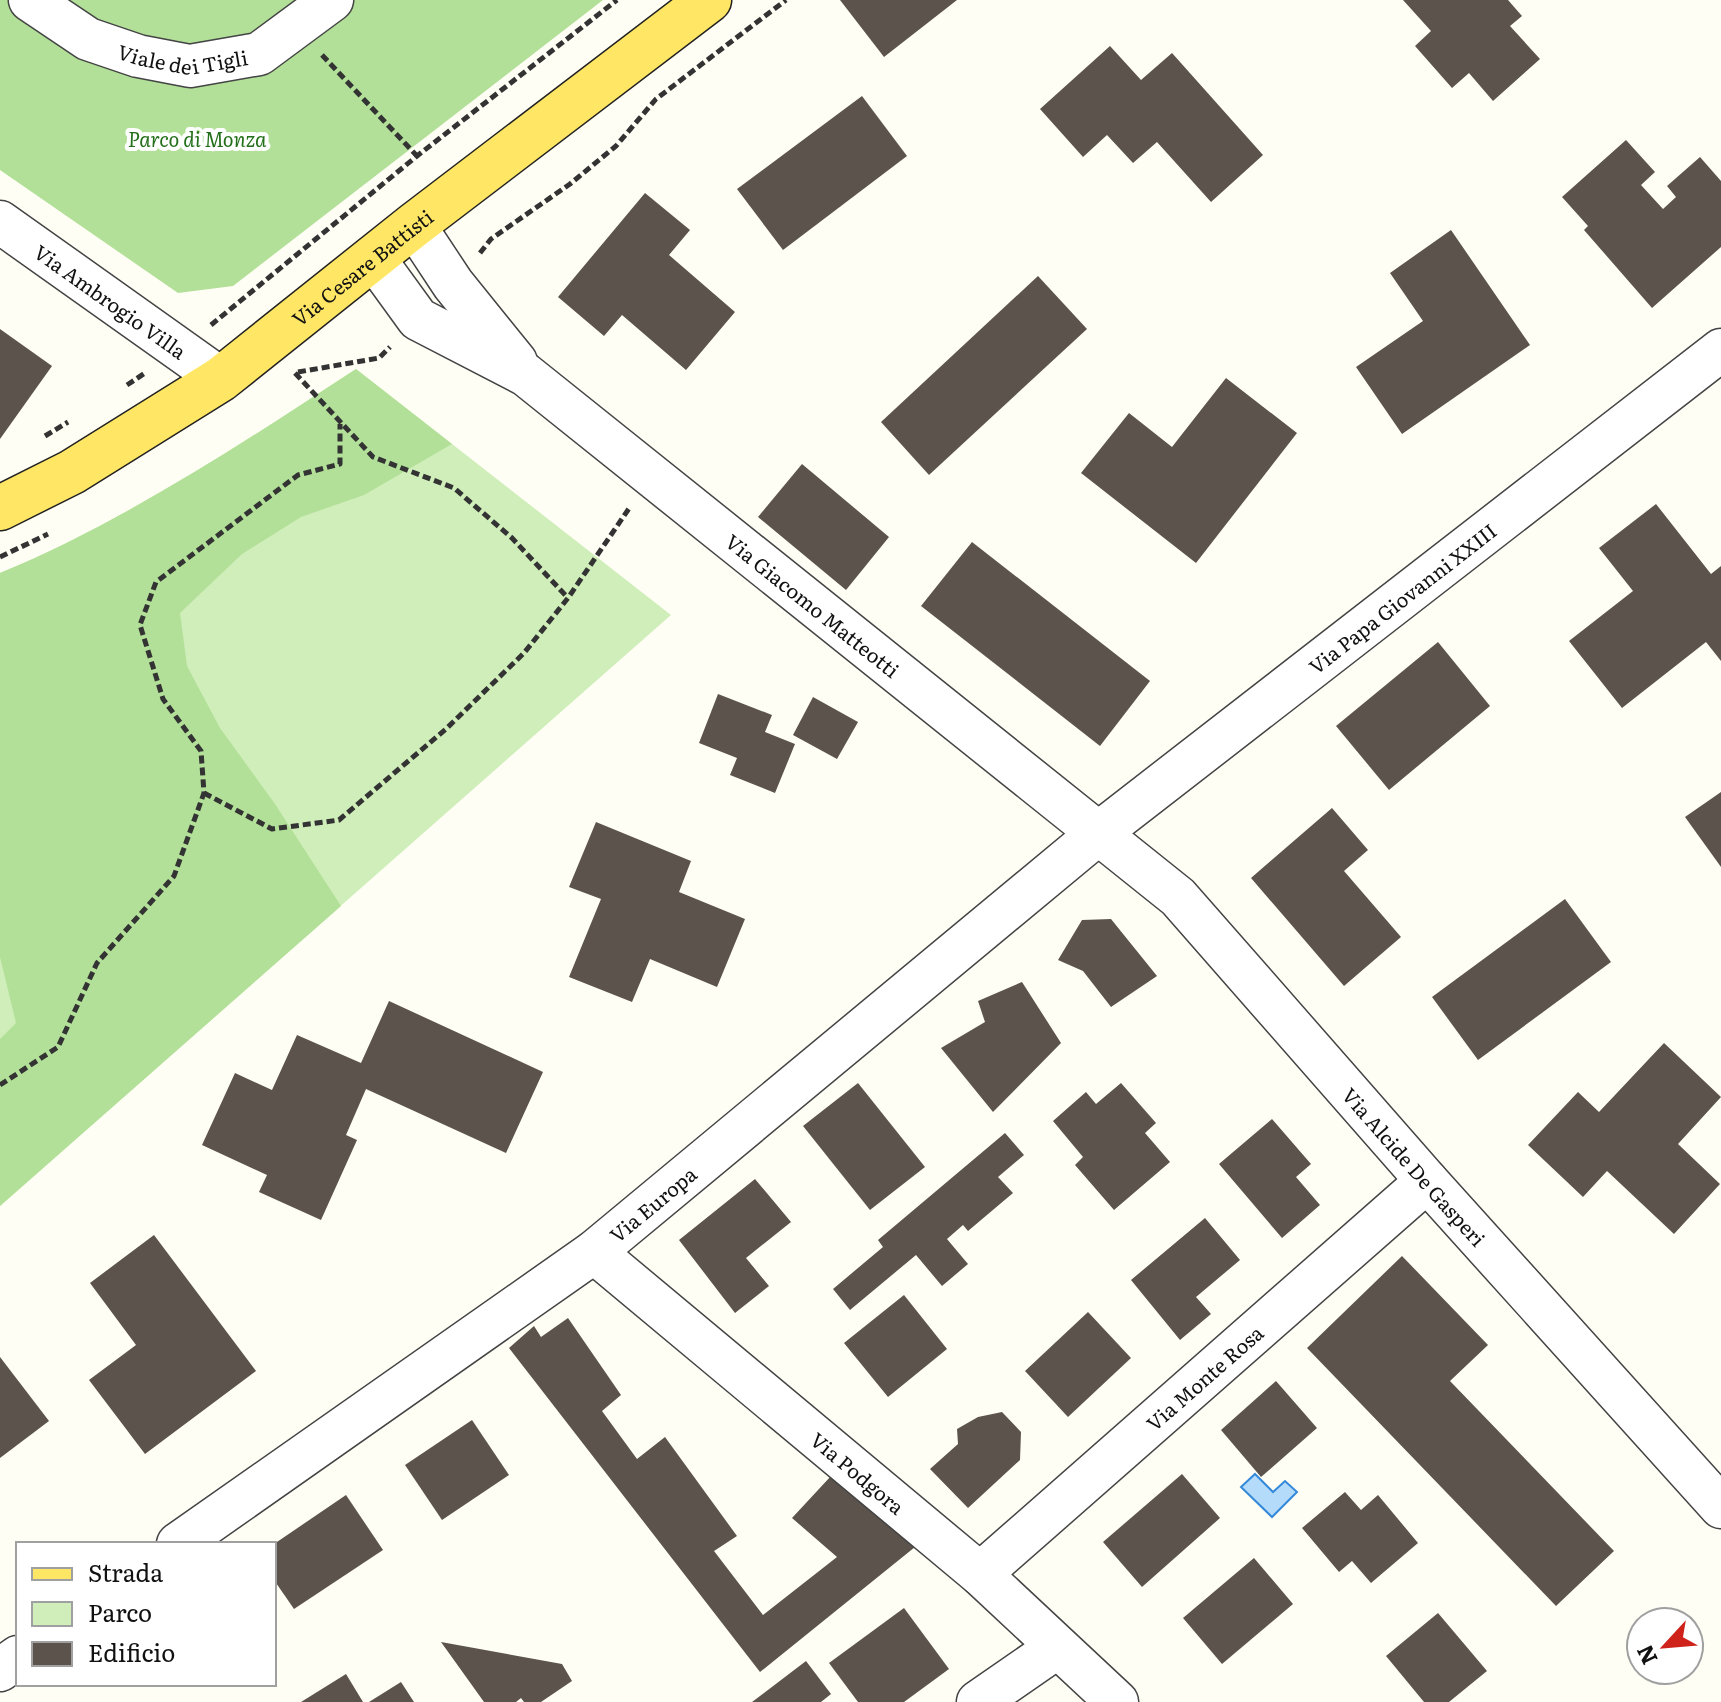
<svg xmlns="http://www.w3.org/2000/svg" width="1721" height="1702" font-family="Literata,serif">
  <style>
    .green { fill: #d0eeba }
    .forest { fill: #b2e098 }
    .water { fill: #b5dbfb; stroke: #3589d9; stroke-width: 2 }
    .building { fill: #5b534c }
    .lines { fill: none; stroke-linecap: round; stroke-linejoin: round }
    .minor-casing { stroke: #444; stroke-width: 45 }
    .major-casing { stroke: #222; stroke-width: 47 }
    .path { stroke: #333; stroke-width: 5; stroke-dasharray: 8 4; stroke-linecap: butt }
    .minor { stroke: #fff; stroke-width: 42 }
    .major { stroke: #ffe765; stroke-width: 44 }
    .labels { text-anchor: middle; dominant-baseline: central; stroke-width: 8; stroke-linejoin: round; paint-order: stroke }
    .street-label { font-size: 20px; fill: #111; stroke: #fff }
    .park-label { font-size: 20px; font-style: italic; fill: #24701a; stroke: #fff }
  </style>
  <rect width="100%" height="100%" fill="#fffef5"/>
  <path class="green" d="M356,369L671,615L0,1206V573C122,523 246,441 356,369Z"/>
  <g class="forest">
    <polygon points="0,0 603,0 233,286 178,293 0,170"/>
    <path d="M356,369L452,444L364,495L301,517L242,554L180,613L187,666L220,728L275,804L341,906L0,1206V1039L16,1023L0,957V573C122,523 246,441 356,369Z"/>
  </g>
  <polygon class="water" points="1255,1474 1273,1492 1285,1481 1297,1492 1272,1517 1241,1487"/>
  <g class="building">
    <polygon points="840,0 957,0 884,57"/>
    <polygon points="1403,0 1508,0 1522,16 1510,26 1540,59 1493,101 1469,73 1452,88 1415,46 1431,31"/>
    <polygon points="1110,46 1141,80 1172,53 1263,155 1211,202 1157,142 1133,163 1107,135 1083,157 1040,109"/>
    <polygon points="862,96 907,156 783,250 737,189"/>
    <polygon points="1626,140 1655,172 1641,185 1663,209 1676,197 1667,186 1700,157 1721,181 1721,247 1652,308 1584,230 1588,226 1562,197"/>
    <polygon points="645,193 690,230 669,255 735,312 686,370 622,315 604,336 558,297"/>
    <polygon points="1451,230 1530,345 1402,434 1356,367 1423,321 1390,273"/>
    <polygon points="1038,276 1087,329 929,475 881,422"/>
    <polygon points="0,329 52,366 0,439"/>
    <polygon points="1226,378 1297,433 1196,563 1081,473 1129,413 1172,447"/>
    <polygon points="802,464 889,537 846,590 758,517"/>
    <polygon points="1656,504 1711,574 1721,566 1721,661 1706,642 1622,708 1569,641 1633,591 1599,548"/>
    <polygon points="972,542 1150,681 1100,746 921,606"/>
    <polygon points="1438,642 1490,706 1389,790 1336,726"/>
    <polygon points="718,694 772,715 765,732 795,744 775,793 730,775 737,758 699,743"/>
    <polygon points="813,697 858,722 837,759 793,735"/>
    <polygon points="1721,792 1721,867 1685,817"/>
    <polygon points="1332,808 1368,850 1344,871 1401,937 1344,986 1251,878"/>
    <polygon points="596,822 691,861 679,892 745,919 717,987 650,959 632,1002 569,977 601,899 569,887"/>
    <polygon points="1565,899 1611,962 1478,1060 1432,997"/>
    <polygon points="1111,919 1157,976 1111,1007 1083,971 1058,960 1082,920"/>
    <polygon points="1022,982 1061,1043 993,1112 941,1048 985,1022 978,1001"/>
    <polygon points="389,1001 543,1072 506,1153 366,1089 346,1135 357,1140 321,1220 259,1192 267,1175 202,1145 235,1073 272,1090 297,1035 361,1063"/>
    <polygon points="1664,1043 1721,1097 1678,1144 1720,1184 1674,1234 1607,1171 1583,1197 1528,1145 1578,1092 1599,1112"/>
    <polygon points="858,1083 925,1167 870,1210 803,1126"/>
    <polygon points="1121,1083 1156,1123 1145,1133 1170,1162 1114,1210 1075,1165 1083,1157 1053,1121 1086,1092 1096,1104"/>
    <polygon points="1272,1119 1311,1164 1296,1177 1320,1205 1282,1238 1219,1164"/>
    <polygon points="1005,1133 1024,1155 998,1177 1013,1193 968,1231 963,1225 947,1239 968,1264 942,1286 916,1255 850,1310 833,1289 883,1247 878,1240"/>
    <polygon points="755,1179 791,1222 746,1258 769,1286 735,1313 679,1240"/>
    <polygon points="1205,1218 1240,1260 1196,1297 1211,1314 1180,1340 1131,1280"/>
    <polygon points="154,1235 256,1371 145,1454 89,1380 136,1345 90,1283"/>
    <polygon points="1402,1256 1488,1345 1450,1381 1614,1551 1556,1606 1307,1348"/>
    <polygon points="904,1295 947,1349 888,1397 844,1343"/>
    <polygon points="1088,1312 1131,1358 1068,1417 1025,1371"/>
    <polygon points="568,1318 621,1395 602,1411 637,1459 665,1437 737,1536 714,1551 763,1615 837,1557 792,1518 831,1476 915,1547 760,1672 509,1348 534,1326 541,1337"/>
    <polygon points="0,1357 49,1421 0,1458"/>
    <polygon points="1276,1381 1317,1428 1261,1477 1221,1430"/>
    <polygon points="1002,1412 1021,1432 1020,1460 968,1508 930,1469 958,1444 957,1429 978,1417"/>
    <polygon points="472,1420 509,1475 442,1520 405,1465"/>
    <polygon points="1182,1474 1220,1518 1142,1587 1103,1542"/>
    <polygon points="1345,1492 1361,1510 1378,1495 1418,1543 1371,1583 1352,1561 1339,1572 1302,1528"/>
    <polygon points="346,1495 383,1550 294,1609 274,1580 274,1544"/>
    <polygon points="1254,1558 1293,1604 1222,1664 1183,1618"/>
    <polygon points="904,1608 949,1669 904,1702 858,1702 829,1663"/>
    <polygon points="1438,1613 1487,1671 1449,1702 1424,1702 1386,1656"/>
    <polygon points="441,1642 562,1664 572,1681 541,1702 524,1702 521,1698 516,1702 484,1702"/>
    <polygon points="806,1661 831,1694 821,1702 752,1702"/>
    <polygon points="346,1674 363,1702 301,1702"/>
    <polygon points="401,1682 414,1702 369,1702"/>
  </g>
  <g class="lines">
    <g class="minor-casing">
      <g id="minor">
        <path id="s1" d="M30,0L88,39L138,56L190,66L259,54L332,0"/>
        <path id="s2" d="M0,222L221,379"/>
        <polyline points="414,225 453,284 516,362"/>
        <path id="s3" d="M373,257L418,319L526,375L1178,897L1427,1181L1721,1507"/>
        <path id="s4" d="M594,1252L980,1574L1117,1702"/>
        <path id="s5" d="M178,1544L594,1252L1100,832L1721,350"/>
        <path id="s6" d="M980,1574L1427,1181"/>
        <polyline points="0,1670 18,1657"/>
        <polyline points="978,1702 1056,1648"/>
      </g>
    </g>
    <g class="major-casing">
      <g id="major">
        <path id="s7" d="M0,508L72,472L221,379L414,225L709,0"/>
      </g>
    </g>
    <g class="path">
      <polyline points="322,55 417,156"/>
      <polyline points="480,253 491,239 570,184 616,146 656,99 786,0"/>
      <polyline points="211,325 417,156 617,0"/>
      <polyline points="298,372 379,358 390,347"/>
      <polyline points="295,373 373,457 454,488 512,538 568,598"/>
      <polyline points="127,385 145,373"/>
      <polyline points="45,436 68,422"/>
      <polyline points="0,557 48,534"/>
      <polyline points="204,793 272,829 339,820 446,729 524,653 568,598 630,507"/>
      <polyline points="0,1085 58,1047 97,963 174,876 204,793 201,751 163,699 140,625 156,582 298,475 340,464 340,424"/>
    </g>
    <use href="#minor" class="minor"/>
    <use href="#major" class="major"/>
  </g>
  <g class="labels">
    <g class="street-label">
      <text stroke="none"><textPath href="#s1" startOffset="168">Viale dei Tigli</textPath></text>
      <text stroke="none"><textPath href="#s7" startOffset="436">Via Cesare Battisti</textPath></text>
      <text stroke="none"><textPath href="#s2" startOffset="136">Via Ambrogio Villa</textPath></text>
      <text stroke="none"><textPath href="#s5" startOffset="1548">Via Papa Giovanni XXIII</textPath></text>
      <text stroke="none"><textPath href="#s3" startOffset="566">Via Giacomo Matteotti</textPath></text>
      <text stroke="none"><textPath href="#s3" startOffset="1392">Via Alcide De Gasperi</textPath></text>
      <text stroke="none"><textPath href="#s5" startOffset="584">Via Europa</textPath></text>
      <text stroke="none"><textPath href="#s6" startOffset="298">Via Monte Rosa</textPath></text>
      <text stroke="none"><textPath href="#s4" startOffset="344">Via Podgora</textPath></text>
    </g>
    <g class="park-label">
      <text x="197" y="138">Parco di Monza</text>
    </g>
  </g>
  <rect x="16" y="1542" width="260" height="144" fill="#ffffff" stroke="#a0a0a0" stroke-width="2"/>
  <rect x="32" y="1568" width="40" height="12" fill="#ffe765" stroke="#a0a0a0" stroke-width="2"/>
  <text x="88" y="1582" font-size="24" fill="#111111">Strada</text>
  <rect x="32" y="1602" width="40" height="24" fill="#d0eeba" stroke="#a0a0a0" stroke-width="2"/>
  <text x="88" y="1622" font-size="24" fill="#111111">Parco</text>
  <rect x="32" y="1642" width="40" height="24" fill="#5b534c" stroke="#a0a0a0" stroke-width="2"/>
  <text x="88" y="1662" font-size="24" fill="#111111">Edificio</text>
  <g transform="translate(1665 1646) rotate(244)"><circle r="38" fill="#ffffff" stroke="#a0a0a0" stroke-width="2"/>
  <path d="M0-6L14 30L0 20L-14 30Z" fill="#ce221b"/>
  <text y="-12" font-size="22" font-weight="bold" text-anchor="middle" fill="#111111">N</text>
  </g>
</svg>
